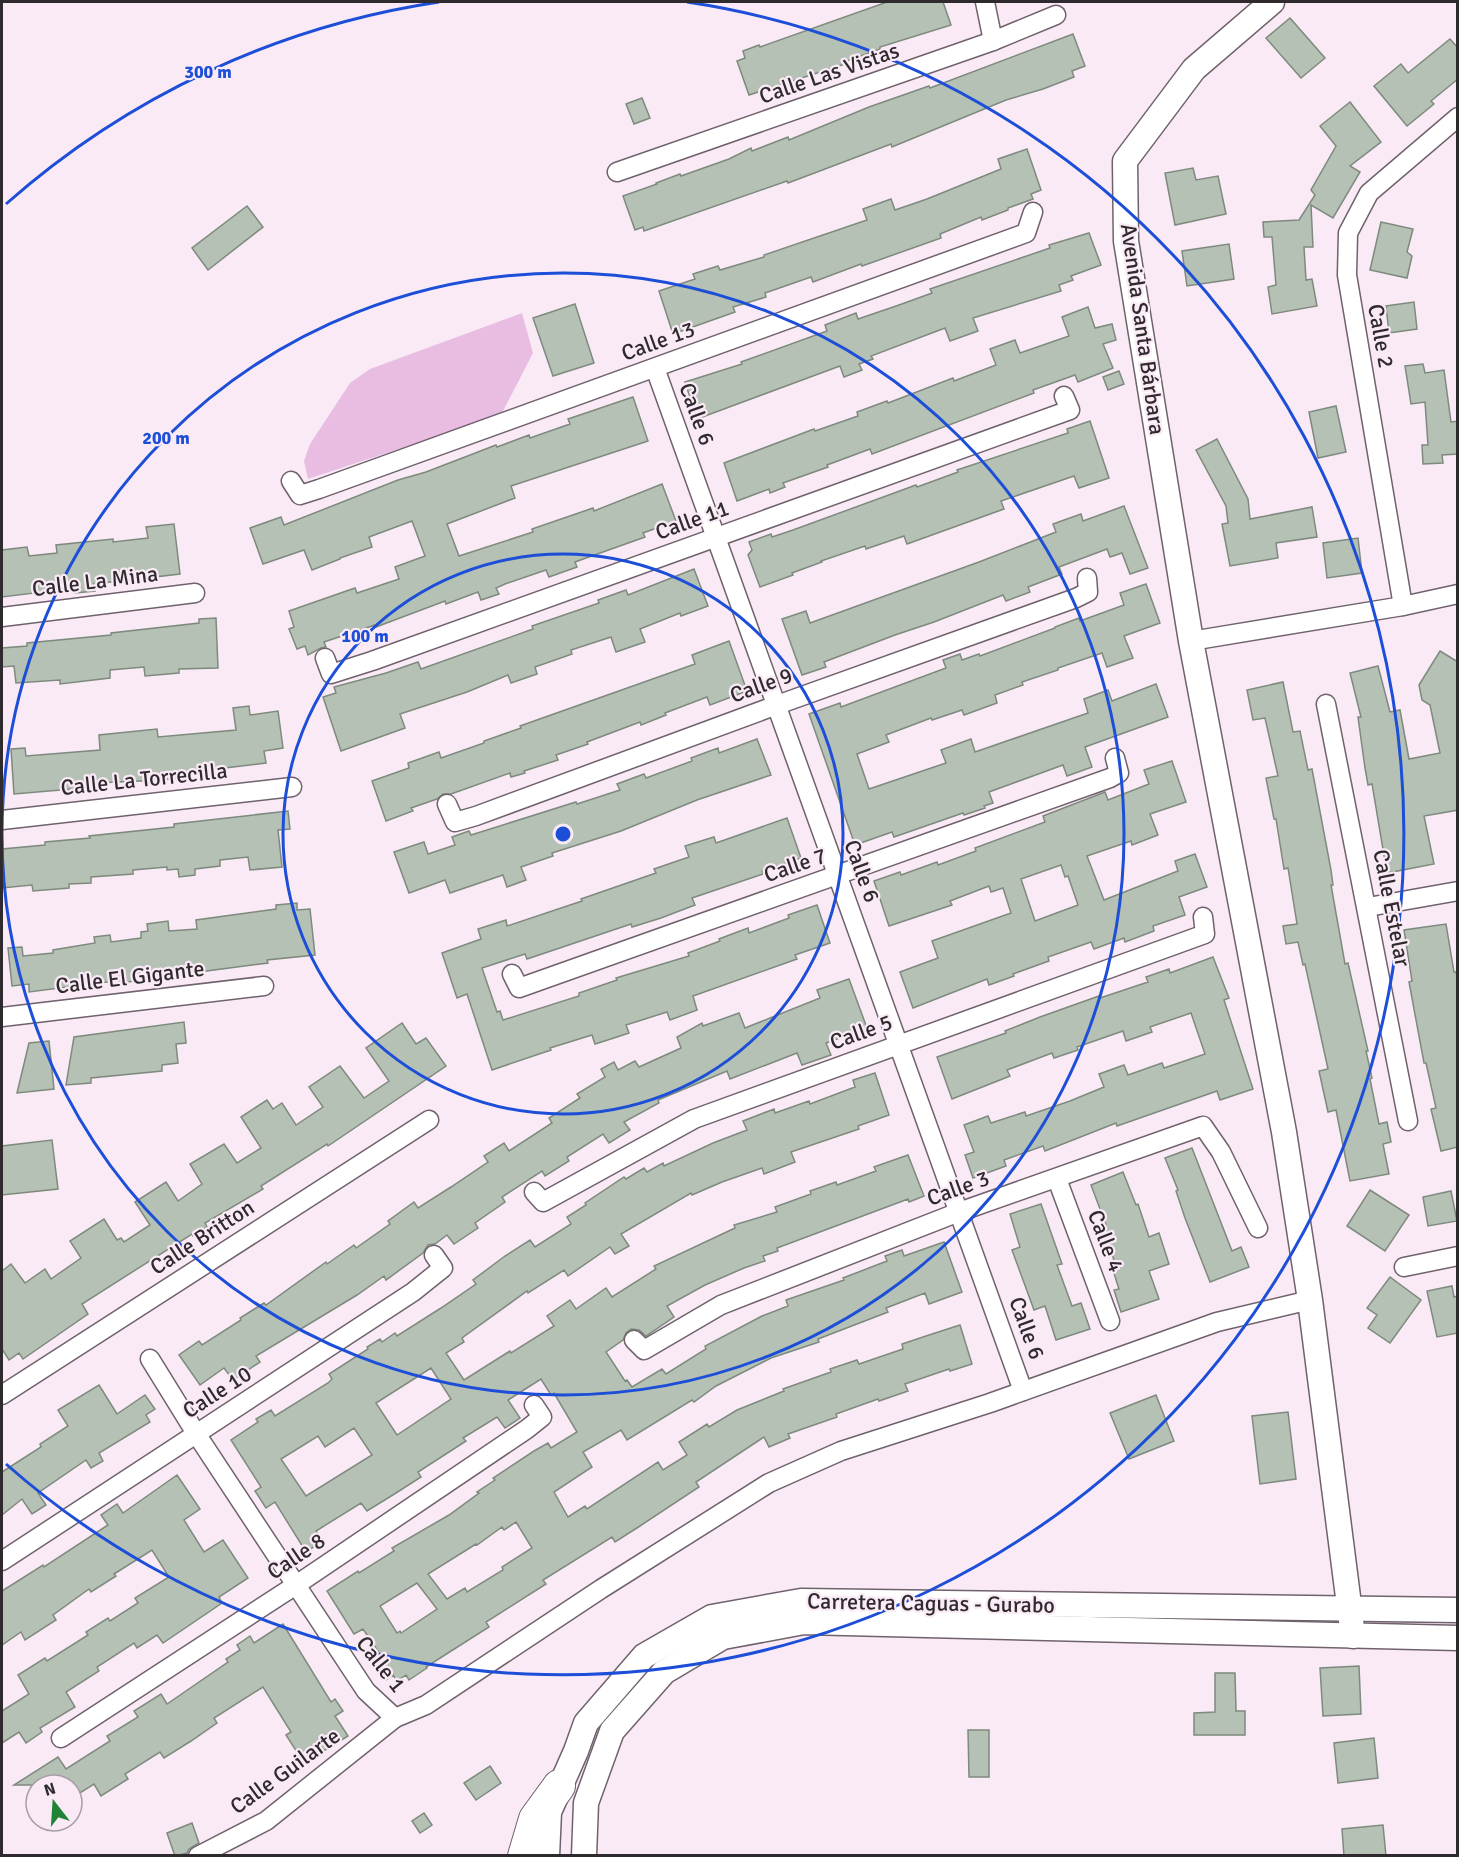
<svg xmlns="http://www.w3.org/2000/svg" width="1459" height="1857" font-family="Signika,sans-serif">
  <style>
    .green { fill: #e9bde1 }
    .building { fill: #b4c1b4; stroke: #7e8a7e; stroke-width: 1.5; fill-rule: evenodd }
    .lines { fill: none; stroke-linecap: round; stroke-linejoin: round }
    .street-casing { stroke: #6f626d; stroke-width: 21 }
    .secondary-casing { stroke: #6f626d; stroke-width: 27 }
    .highway-casing { stroke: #6f626d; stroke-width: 34 }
    .street { stroke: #fff; stroke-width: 18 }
    .secondary { stroke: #fff; stroke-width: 24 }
    .highway { stroke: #fff; stroke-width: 32 }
    .ring { fill: none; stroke: #1d4ed8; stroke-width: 3 }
    .labels { text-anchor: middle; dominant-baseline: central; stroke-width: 4.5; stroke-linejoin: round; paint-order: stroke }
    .street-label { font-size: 22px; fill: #2f2a2e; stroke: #f9eaf6 }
    .centre { fill: #1d4ed8; stroke: #f9eaf6; stroke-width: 3 }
    .ring-label { font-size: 18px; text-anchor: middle; font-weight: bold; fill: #1d4ed8; stroke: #f9eaf6; stroke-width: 4.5; stroke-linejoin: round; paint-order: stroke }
  </style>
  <rect width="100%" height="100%" fill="#f9eaf6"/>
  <polygon class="green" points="522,313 533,353 501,415 308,479 304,461 310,444 350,383 370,369"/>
  <g class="building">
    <polygon points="887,2 943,2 951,25 880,47 880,49 844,62 845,64 749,95 737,61 745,58 743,51 759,45 760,47"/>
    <polygon points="1290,18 1325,58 1301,78 1266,38"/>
    <polygon points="1073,34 1085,66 1072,71 1074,77 1043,89 1006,100 892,147 891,144 788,183 787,181 644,231 643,227 635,230 623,196 657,184 656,183 680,174 681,176 729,159 751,148 752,151 788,137 789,140 869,107 929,86 930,88"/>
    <polygon points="1450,39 1458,48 1458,79 1431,101 1434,104 1407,126 1374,86 1401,64 1408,73"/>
    <polygon points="642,98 650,118 634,124 626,104"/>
    <polygon points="1350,102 1381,142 1350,166 1360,172 1333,218 1311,205 1313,247 1304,247 1306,280 1312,279 1317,306 1272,314 1268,287 1276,285 1272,237 1264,237 1263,222 1299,220 1315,195 1311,190 1336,146 1320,126"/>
    <polygon points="1027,149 1041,190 1031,194 1033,199 1008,208 1008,210 982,220 981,217 940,234 941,238 862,266 861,264 813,282 811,277 765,293 766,297 733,307 735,312 673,334 659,291 695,279 693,274 718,266 720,270 764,257 764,255 867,220 863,209 891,199 895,210 927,199 1001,169 998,159"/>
    <polygon points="1193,168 1196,180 1218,176 1226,214 1175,225 1165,173"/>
    <polygon points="247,206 263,227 208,270 192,248"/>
    <polygon points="1381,222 1413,229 1407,252 1412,256 1407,278 1370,270"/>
    <polygon points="1089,233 1101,265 1071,276 1073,280 1059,285 1061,291 973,318 978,331 950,341 945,328 871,356 873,359 859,364 862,370 844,377 840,366 697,419 685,382 742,364 741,362 827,331 825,325 856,313 858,319 899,305 932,293 930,289 1050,248 1049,245"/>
    <polygon points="1229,244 1234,279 1187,286 1182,251"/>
    <polygon points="1414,302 1417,329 1389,333 1386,306"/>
    <polygon points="575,304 594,363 553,376 533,318"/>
    <polygon points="1088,307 1095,328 1112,324 1116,340 1103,344 1113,368 1078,382 1075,375 1033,390 1034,393 872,454 870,449 827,465 828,467 783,483 785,487 770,493 769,489 737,501 724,463 814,429 815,431 858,416 857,412 887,401 888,403 953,378 954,381 996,365 990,349 1015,340 1020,353 1069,336 1062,317"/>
    <polygon points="1423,364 1425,373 1444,370 1451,422 1458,421 1458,454 1442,455 1443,463 1423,464 1422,445 1428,445 1425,402 1411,404 1405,366"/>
    <polygon points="1119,371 1124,384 1108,390 1103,377"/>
    <polygon points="633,397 648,441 511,486 515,498 447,524 459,556 533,532 532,529 593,508 594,511 662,484 676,521 643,533 645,537 575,562 577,567 549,577 546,570 505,584 496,588 499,594 481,600 478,592 446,604 445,601 376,627 375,625 324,642 326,647 321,648 308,655 305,646 297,649 289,629 294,627 289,611 355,588 357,593 399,579 395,567 425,556 412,521 369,537 372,547 340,558 340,559 312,570 304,550 263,564 250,528 281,517 284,525 398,480 426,472 496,445 497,447 529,435 530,438 570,424 568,419"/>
    <polygon points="1336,406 1346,452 1318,458 1309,412"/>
    <polygon points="1090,421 1109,478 1079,488 1074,476 1001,501 1004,509 907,544 904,536 866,549 865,546 821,561 822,562 792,573 793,575 760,587 748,555 752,550 749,542 771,534 772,537 793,530 916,485 917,487 958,472 957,470 1068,433 1067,429"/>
    <polygon points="1217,439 1248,499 1250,519 1312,507 1317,537 1276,543 1278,558 1230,566 1222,524 1228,523 1226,506 1196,450"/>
    <polygon points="1124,506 1148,568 1130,574 1122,553 1110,557 1107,549 1059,567 1062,574 1028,587 1030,592 1006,601 1003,595 934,622 895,635 824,662 826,667 802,675 782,619 806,611 810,623 979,562 1056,532 1053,524 1081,514 1083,521"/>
    <polygon points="174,524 180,574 94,584 95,591 75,593 75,588 2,597 2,550 27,547 29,556 57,553 56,545 113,539 113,542 148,538 146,527"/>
    <polygon points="1358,538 1362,573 1327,578 1323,543"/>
    <polygon points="694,569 708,606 681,616 680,613 640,629 645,642 616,652 611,637 571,650 572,654 535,667 537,674 511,683 508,675 467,692 400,714 405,728 341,751 323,697 336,693 334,687 386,673 418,662 421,669 533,629 532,626 599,603 598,600 626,590 628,595"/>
    <polygon points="1146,584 1160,623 1124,636 1133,658 1107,667 1102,653 1058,668 1058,670 1022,682 1023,685 995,695 997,703 964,715 962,710 932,720 931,718 886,735 889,742 857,754 869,789 946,763 941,750 971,739 975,752 1088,713 1084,699 1108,690 1112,701 1156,684 1168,717 1085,747 1092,767 1067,776 1063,765 989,792 993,803 984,806 985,808 964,815 963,813 894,837 892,832 855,845 809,714 840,703 841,707 946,668 943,660 960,654 962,660 979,654 980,656 1055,628 1055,627 1079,618 1080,621 1124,605 1120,593"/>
    <polygon points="216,618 218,668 179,669 179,673 145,676 144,667 110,670 110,678 60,684 60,680 16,683 14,666 2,667 2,648 27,646 27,643 111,635 111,633 199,623 199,619"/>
    <polygon points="729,641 747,691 710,705 707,697 665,713 666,715 641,725 640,722 587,742 588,744 556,755 558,760 524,771 525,773 511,777 510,773 451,794 443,794 437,799 411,808 413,811 386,821 372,781 409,768 408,763 439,752 441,758 484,743 484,741 521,728 520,726 695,664 692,655"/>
    <polygon points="1440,651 1458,662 1458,810 1424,816 1434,864 1387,873 1372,784 1368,785 1365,768 1358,717 1361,717 1350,673 1378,666 1390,712 1400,710 1409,759 1440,753 1430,705 1422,700 1419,685"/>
    <polygon points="1283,682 1293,732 1300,731 1308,770 1312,769 1331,870 1333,885 1331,885 1345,964 1348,963 1368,1051 1366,1051 1372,1078 1370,1079 1379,1124 1387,1122 1391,1142 1383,1144 1389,1174 1350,1181 1336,1110 1328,1112 1319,1071 1328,1069 1305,964 1303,965 1298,942 1286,944 1283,926 1297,924 1288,868 1284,869 1276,819 1274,819 1266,778 1278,776 1265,718 1253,720 1247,690"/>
    <polygon points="249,706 250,715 278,711 283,748 264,751 266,763 184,773 184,777 163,780 96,783 96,787 14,794 11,749 25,748 26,756 100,750 99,735 157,729 158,737 236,730 233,708"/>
    <polygon points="757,739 771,775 697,800 621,831 552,853 553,856 521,867 526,880 507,887 503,875 450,893 445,880 409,893 394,852 424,842 428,854 455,845 452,837 469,831 471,835 576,802 577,804 620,790 617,784 644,774 646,778 692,761 691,758 718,748 719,753"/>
    <path d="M1172,761L1186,802L1150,814L1158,835L1132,845L1131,841L1087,856L1104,900L1178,871L1175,861L1195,854L1207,887L1179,897L1185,915L1153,926L1154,931L1125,942L1124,938L1094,949L1091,942L1048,957L1049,961L1013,974L1014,976L989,985L987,979L913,1008L900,972L938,958L932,941L1011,913L1003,888L991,892L989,886L950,901L952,905L889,926L874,881L900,872L901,875L937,862L938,865L976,851L975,848L1045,822L1043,816L1105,792L1108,800L1149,784L1144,770ZM1061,865L1065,877L1068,876L1078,905L1035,921L1021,879Z"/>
    <polygon points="288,811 290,829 278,830 282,867 250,870 248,857 220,860 220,866 195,869 195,875 179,877 178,869 167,870 167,867 133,870 133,874 91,877 91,883 69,884 69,888 33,891 32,885 2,888 2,849 45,845 45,842 90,838 89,836 174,827 174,824"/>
    <polygon points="787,818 801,858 762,871 763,874 692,898 695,905 661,918 632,927 631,924 527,959 525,954 482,968 497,1012 500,1011 503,1020 579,996 579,993 617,980 616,978 689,956 688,953 720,941 719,939 748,928 749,933 789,918 788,915 817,905 830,943 795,955 797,959 693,996 697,1010 670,1020 667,1012 626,1025 629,1033 617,1037 595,1044 592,1035 550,1048 551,1050 492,1070 467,994 457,998 442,953 481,939 478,929 506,920 507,926 582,901 581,899 656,873 654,869 689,857 685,846 714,837 716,843"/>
    <polygon points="297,903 297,910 310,909 315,955 267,960 268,963 184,974 184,976 158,979 116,983 115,981 29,992 29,984 12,986 8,948 22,947 23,956 53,953 53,950 95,943 94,937 110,935 111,942 141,938 141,932 148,931 147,924 168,921 169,931 197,929 196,920 276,909 276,905"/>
    <polygon points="1446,924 1454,972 1456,972 1458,980 1458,1147 1441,1151 1431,1109 1436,1108 1426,1063 1424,1063 1409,982 1412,981 1404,930"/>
    <polygon points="1213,957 1229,998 1224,1000 1253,1089 1220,1100 1217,1091 1117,1126 1116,1123 1045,1151 1043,1146 1004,1160 1006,1166 973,1178 965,1155 974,1152 964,1125 988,1116 991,1123 1025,1112 1026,1116 1070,1101 1104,1087 1099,1074 1124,1065 1128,1075 1162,1063 1164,1068 1205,1054 1191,1013 1150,1027 1152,1032 1126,1041 1123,1031 1077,1047 1078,1050 1054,1058 1052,1053 1007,1070 1010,1076 952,1099 937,1057 1006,1033 1005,1031 1040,1017 1099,996 1100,998 1148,982 1146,977 1169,969 1170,973"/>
    <polygon points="849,979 867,1028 826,1043 831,1055 802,1065 797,1053 730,1079 727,1071 658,1100 659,1103 624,1122 630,1130 609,1143 603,1134 567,1157 569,1161 545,1176 542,1171 502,1197 505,1202 475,1223 478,1228 454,1244 447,1235 435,1244 428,1245 423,1253 386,1280 384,1276 357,1295 256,1356 260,1362 233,1380 224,1368 200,1385 179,1355 199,1341 202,1345 241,1320 240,1318 264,1303 266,1305 326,1262 327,1264 354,1245 356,1248 390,1224 388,1221 414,1202 418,1208 451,1187 488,1162 484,1156 504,1143 509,1151 552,1123 549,1118 580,1098 577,1094 605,1077 601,1069 614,1062 618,1070 635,1061 639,1067 681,1048 677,1037 702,1023 703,1026 739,1013 745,1028 820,998 817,990"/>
    <polygon points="184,1022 186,1043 176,1044 178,1063 162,1065 162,1071 91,1078 91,1083 66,1085 74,1037"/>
    <polygon points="402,1023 416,1044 426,1038 446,1066 328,1146 327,1144 261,1186 263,1189 205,1223 207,1227 193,1236 192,1234 82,1304 88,1314 23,1359 19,1353 9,1360 2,1349 2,1271 11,1264 25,1283 45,1269 51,1279 81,1258 70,1241 104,1219 117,1240 121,1238 124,1242 150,1225 135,1202 166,1182 178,1201 202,1184 190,1164 224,1144 237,1163 261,1148 241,1117 267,1100 273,1109 282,1103 296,1125 323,1107 309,1087 340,1066 364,1098 389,1081 366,1048"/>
    <polygon points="49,1041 54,1089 17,1093 29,1043"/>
    <path d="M875,1073L889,1115L858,1126L859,1129L791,1152L795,1162L764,1174L762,1168L722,1182L692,1195L691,1193L621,1234L629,1246L615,1254L610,1247L568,1276L564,1270L528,1293L527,1291L462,1338L464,1342L446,1353L464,1380L510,1351L511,1353L554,1326L547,1316L570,1300L576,1309L606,1288L612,1297L656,1269L654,1266L735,1228L734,1225L777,1212L775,1207L811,1194L810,1191L836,1182L837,1185L876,1171L874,1167L908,1155L924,1196L909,1202L908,1199L777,1248L778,1251L763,1256L765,1261L744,1268L705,1285L667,1306L674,1317L646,1336L639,1330L631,1329L626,1333L623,1340L606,1352L625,1381L627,1380L632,1387L662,1369L666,1374L706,1349L705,1346L762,1316L788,1306L786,1300L844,1280L843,1278L887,1261L885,1256L902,1250L904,1256L944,1242L962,1292L929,1304L925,1293L886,1308L888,1312L818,1339L819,1342L771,1358L716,1386L694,1402L692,1400L627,1440L621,1430L583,1452L592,1467L554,1492L568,1517L585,1506L587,1509L658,1462L663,1470L687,1455L679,1442L707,1424L709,1427L737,1410L784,1391L783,1389L831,1372L830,1369L857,1360L859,1364L903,1349L902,1344L926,1336L960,1325L972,1364L950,1371L949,1369L905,1384L908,1391L879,1401L878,1399L836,1414L837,1417L788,1434L790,1438L769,1447L764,1437L696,1482L699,1487L640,1526L615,1542L612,1537L543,1580L546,1584L486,1622L489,1627L426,1667L427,1668L409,1680L406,1675L397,1681L393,1675L386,1680L376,1665L384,1660L363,1629L354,1634L327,1591L358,1571L359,1573L394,1551L392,1548L449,1515L479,1493L477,1492L495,1480L493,1478L534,1451L548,1443L551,1448L577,1432L554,1393L551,1395L541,1379L508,1400L520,1418L505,1428L497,1417L463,1438L466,1441L418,1472L421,1477L396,1493L367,1511L361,1503L316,1531L323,1541L306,1552L275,1502L266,1508L255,1491L261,1487L231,1440L258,1422L256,1419L271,1410L275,1416L328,1383L332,1379L329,1374L368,1349L367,1347L380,1339L382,1342L395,1333L397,1336L441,1308L476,1284L473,1280L505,1256L530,1240L535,1247L571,1224L567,1217L586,1205L585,1203L624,1177L626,1179L644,1168L647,1172L663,1163L664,1166L713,1143L747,1130L743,1121L774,1109L775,1113L809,1101L810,1104L855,1087L853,1080ZM431,1368L451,1399L397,1435L376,1403ZM354,1428L372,1455L306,1496L281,1459L318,1436L325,1447ZM516,1522L532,1548L502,1567L503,1570L467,1592L465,1588L447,1599L428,1574L476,1544L477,1545L502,1527L504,1530ZM417,1583L437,1609L401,1633L400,1631L397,1633L380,1606Z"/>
    <polygon points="52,1140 58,1189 2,1195 2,1146"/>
    <polygon points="1192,1148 1232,1251 1241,1247 1249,1267 1210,1282 1185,1218 1176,1191 1178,1190 1165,1158"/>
    <polygon points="1123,1172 1136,1205 1138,1204 1149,1237 1159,1233 1169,1264 1149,1271 1159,1299 1121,1312 1114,1290 1119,1289 1110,1261 1114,1260 1102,1227 1106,1225 1091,1185"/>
    <polygon points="1370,1190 1409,1215 1385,1251 1347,1226"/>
    <polygon points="1451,1191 1457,1221 1428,1226 1423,1197"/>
    <polygon points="1041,1204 1062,1264 1057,1265 1072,1306 1081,1303 1090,1329 1056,1340 1045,1306 1034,1310 1012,1250 1020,1247 1010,1214"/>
    <polygon points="1390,1277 1421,1300 1390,1343 1368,1328 1377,1315 1367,1308"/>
    <polygon points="1452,1286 1454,1297 1458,1296 1458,1333 1437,1337 1427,1291"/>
    <polygon points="99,1385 117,1414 145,1395 155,1409 146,1415 150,1422 99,1453 103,1461 91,1468 86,1460 38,1493 46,1505 32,1514 22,1499 2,1515 2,1472 41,1447 40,1444 68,1426 58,1410"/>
    <polygon points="1156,1395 1174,1441 1129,1459 1110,1413"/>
    <polygon points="1288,1412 1296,1479 1260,1484 1252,1416"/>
    <polygon points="177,1475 200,1509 184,1520 204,1552 223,1540 248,1578 219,1597 222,1603 163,1643 157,1635 137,1648 134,1643 97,1667 99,1671 66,1692 75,1707 40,1728 42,1732 26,1743 19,1732 2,1743 2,1711 29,1694 18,1675 45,1658 47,1661 88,1635 86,1632 108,1618 110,1621 138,1603 135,1598 169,1577 152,1550 114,1574 116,1576 91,1592 89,1589 53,1615 56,1620 25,1640 21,1632 2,1645 2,1591 43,1565 44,1567 108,1525 101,1515 117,1504 123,1513"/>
    <polygon points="283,1624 331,1702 335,1699 343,1711 335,1716 348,1736 304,1763 286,1735 291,1732 263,1687 214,1718 217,1723 191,1741 164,1758 160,1752 125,1774 128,1779 101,1796 94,1784 72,1798 72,1785 14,1785 58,1757 66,1769 110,1741 107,1736 138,1717 134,1711 161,1694 167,1704 228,1662 226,1659 240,1650 237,1645 250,1636 254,1643"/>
    <polygon points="1359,1666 1361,1714 1323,1716 1320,1668"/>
    <polygon points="1215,1673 1235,1673 1236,1711 1245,1711 1245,1735 1194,1735 1194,1713 1215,1712"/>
    <polygon points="968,1730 989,1730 989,1777 969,1777"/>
    <polygon points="1374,1738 1378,1778 1338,1783 1334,1743"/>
    <polygon points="490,1766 501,1783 476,1800 464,1783"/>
    <polygon points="424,1813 432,1825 420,1833 412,1821"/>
    <polygon points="192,1823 199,1843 189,1849 187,1853 175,1856 167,1833"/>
    <polygon points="1383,1825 1386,1856 1344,1856 1342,1829"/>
  </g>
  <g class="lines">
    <g class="street-casing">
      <g id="street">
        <polyline points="985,2 993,41"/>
        <polyline points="617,172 993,41 1056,15"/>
        <polyline points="655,368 1023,1391"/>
        <polyline points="291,481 300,495 319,489 1026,233 1033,212"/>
        <polyline points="1403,606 1347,275 1348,233 1369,193 1458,117"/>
        <polyline points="2,617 195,593"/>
        <polyline points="1191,641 1403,606 1458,594"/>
        <polyline points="325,658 331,674 372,661 1070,410 1064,396"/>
        <polyline points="1326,704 1408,1121"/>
        <polyline points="447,804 455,822 476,816 777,705 1076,598 1088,592 1087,578"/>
        <polyline points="2,820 292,787"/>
        <polyline points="1368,907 1458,891"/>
        <polyline points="512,974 519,988 1110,778 1119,773 1115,758"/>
        <polyline points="2,1017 264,986"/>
        <polyline points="1057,1179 1110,1321"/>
        <polyline points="534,1192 543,1202 694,1119 1205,934 1203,917"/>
        <polyline points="1404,1267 1458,1256"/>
        <polyline points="634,1340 644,1350 721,1305 959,1212 1203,1126 1221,1152 1258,1228"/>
        <polyline points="150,1359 197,1435 366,1691 395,1718 426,1705 601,1589 769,1483 841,1451 990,1403 1217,1322 1310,1300"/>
        <polyline points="2,1395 429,1120"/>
        <polyline points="2,1561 413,1292 443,1268 434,1255"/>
        <polyline points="61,1738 296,1585 527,1429 542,1417 534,1405"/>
        <polyline points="198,1856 266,1821 395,1718"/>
      </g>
    </g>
    <g class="secondary-casing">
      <g id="secondary">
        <polyline points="1272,2 1194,69 1125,161 1126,241 1191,641 1284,1132 1310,1300 1353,1636"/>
        <polyline points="547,1856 549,1812 576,1751 586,1723 644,1656 712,1617 801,1601 1458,1610"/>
        <polyline points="584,1856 586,1803 612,1731 664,1672 723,1637 804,1622 1458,1638"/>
      </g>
    </g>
    <g class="highway-casing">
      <polyline id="highway" points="524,1856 535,1819 559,1786"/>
    </g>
    <use href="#street" class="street"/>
    <use href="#secondary" class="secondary"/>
    <use href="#highway" class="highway"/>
  </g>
  <g class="ring">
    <circle cx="563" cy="834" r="280"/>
    <circle cx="563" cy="834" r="561"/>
    <path d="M6 204A841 841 0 0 1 439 2M687 2A841 841 0 1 1 6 1464"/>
  </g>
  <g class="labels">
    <g class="street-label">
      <text transform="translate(829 73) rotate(-19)">Calle Las Vistas</text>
      <text transform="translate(1143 329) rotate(82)">Avenida Santa Bárbara</text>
      <text transform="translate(1381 336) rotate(80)">Calle 2</text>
      <text transform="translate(658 341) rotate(-20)">Calle 13</text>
      <text transform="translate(697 414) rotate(70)">Calle 6</text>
      <text transform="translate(692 520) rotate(-20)">Calle 11</text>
      <text transform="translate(95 581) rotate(-7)">Calle La Mina</text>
      <text transform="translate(761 685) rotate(-20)">Calle 9</text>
      <text transform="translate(144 779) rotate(-6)">Calle La Torrecilla</text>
      <text transform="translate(795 865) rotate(-19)">Calle 7</text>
      <text transform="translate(862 871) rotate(70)">Calle 6</text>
      <text transform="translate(1392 908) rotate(79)">Calle Estelar</text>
      <text transform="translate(130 977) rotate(-7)">Calle El Gigante</text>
      <text transform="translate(861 1032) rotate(-20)">Calle 5</text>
      <text transform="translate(958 1188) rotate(-20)">Calle 3</text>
      <text transform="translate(202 1237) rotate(-33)">Calle Britton</text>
      <text transform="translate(1106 1241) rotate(69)">Calle 4</text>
      <text transform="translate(1027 1328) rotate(70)">Calle 6</text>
      <text transform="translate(217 1392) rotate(-33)">Calle 10</text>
      <text transform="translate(296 1556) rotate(-34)">Calle 8</text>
      <text transform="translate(931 1603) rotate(1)">Carretera Caguas - Gurabo</text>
      <text transform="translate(381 1664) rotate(52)">Calle 1</text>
      <text transform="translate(285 1771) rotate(-36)">Calle Guilarte</text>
    </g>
  </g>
  <circle cx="563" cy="834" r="9" class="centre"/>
  <g class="ring-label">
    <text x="208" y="78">300 m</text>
    <text x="166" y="444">200 m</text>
    <text x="365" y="642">100 m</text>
  </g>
  <rect width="1459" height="1857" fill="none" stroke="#2f2a2e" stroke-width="6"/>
  <g transform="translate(54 1803) rotate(343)"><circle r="28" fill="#f9eaf6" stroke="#a89da6" stroke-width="1.5"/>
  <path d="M0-4.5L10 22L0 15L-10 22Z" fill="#208336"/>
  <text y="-9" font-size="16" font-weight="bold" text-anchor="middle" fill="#2f2a2e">N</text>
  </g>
</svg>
